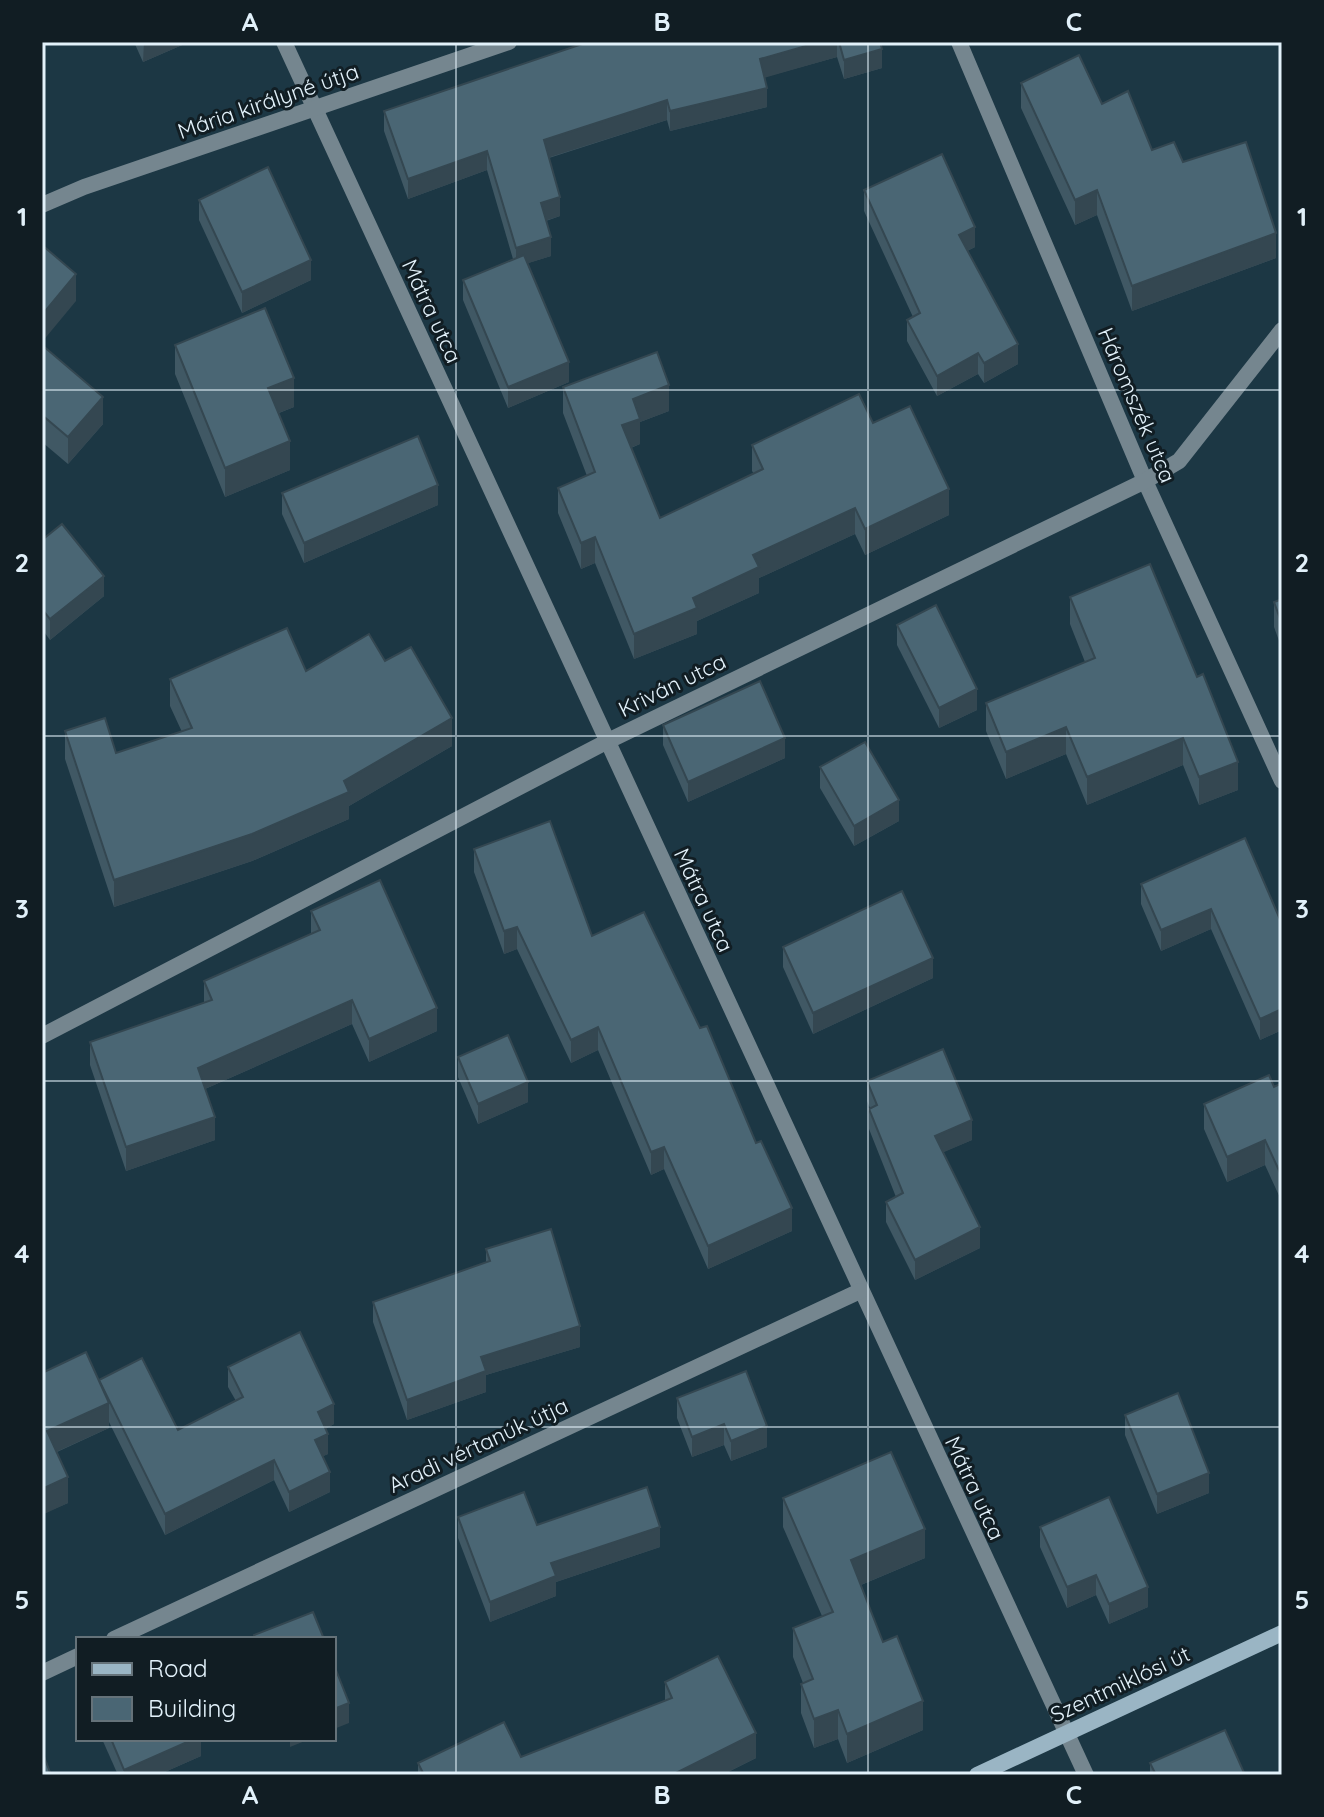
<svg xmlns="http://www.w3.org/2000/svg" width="1324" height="1817" font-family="Quicksand,sans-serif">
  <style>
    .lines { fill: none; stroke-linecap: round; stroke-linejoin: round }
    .street { stroke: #75868f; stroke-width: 16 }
    .secondary { stroke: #9ab5c4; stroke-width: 16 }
    .wall { fill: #405864 }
    .shaded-wall { fill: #344751 }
    .building { fill: #4a6674; stroke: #344751; stroke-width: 2 }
    .grid { fill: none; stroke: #e2f1fa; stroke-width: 2; stroke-opacity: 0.55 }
    .labels { text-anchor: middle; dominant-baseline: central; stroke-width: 6; stroke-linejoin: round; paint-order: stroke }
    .street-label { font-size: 22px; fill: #e2f1fa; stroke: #111d23 }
    .neatline { fill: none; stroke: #e2f1fa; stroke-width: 3 }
    .grid-label { font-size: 26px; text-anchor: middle; font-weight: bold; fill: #e2f1fa }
  </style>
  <rect width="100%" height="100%" fill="#1c3744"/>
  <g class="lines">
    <g class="street">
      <polyline points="284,42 1086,1775"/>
      <polyline points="959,42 1145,481 1282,781"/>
      <polyline points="42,205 84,187 509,42"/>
      <polyline points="42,1036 606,742 1145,481 1179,461 1282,330"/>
      <polyline points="114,1639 860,1291"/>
      <polyline points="42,1673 78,1656"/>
    </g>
    <polyline class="secondary" points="977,1775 1282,1633"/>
  </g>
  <g class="wall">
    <polygon points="134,42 189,42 143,62"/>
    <polygon points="588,42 880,42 882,68 844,79 837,57 765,77 767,107 670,131 667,120 549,158 560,216 546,221 551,256 528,263 569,382 508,408 463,300 463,280 513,259 487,170 408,199 384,131 384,111"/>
    <polygon points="1021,83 1102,104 1152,150 1183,162 1276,258 1132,311 1097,215 1075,225 1021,108"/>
    <polygon points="864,190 975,247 967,251 1018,364 984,383 978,374 937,396 907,341 907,320 913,317 864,211"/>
    <polygon points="199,200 311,280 242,313 199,220"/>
    <polygon points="42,345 103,424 68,464 42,442"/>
    <polygon points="175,345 294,407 279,413 290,470 225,497 175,374"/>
    <polygon points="563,387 669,411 640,422 640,444 631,448 660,518 754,474 752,471 752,445 873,423 949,515 865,555 855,534 759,578 759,593 697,621 697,634 634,659 595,563 581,569 558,513 558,488 587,476 563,413"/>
    <polygon points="282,493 438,505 304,563 282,514"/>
    <polygon points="42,540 104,596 50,640 42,629"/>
    <polygon points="1070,597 1238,790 1199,805 1183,765 1087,805 1066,754 1006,779 986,731 986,703 1085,662 1070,624"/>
    <polygon points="1282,599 1282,649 1274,627 1274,602"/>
    <polygon points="897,625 977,710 939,728 897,645"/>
    <polygon points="385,661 452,746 349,806 349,819 252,861 114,907 65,759 65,731 116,753 182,732 170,706 170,679 306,671"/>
    <polygon points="663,725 785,758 688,802 663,745"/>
    <polygon points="820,767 899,821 854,846 820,788"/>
    <polygon points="474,849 592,936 792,1231 708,1269 664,1169 651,1175 598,1050 571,1063 517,949 504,954 474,872"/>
    <polygon points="1141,884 1282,924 1282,1030 1260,1040 1211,929 1161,951 1141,904"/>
    <polygon points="311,911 437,1031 369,1062 352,1024 205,1089 215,1140 126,1171 90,1065 90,1042 204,1003 204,981 311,934"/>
    <polygon points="783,947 933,978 813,1034 783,967"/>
    <polygon points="458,1057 528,1102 478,1124 458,1077"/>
    <polygon points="867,1081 972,1140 943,1152 980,1248 915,1280 886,1222 886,1202 896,1197 869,1129 869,1109 870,1108 867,1101"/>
    <polygon points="1282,1083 1282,1202 1265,1165 1227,1182 1204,1129 1204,1104 1274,1087"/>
    <polygon points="486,1249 580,1347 486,1375 486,1392 407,1420 373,1322 373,1302 486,1263"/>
    <polygon points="228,1367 334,1424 325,1429 328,1454 323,1456 330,1492 289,1512 274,1480 165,1535 109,1422 109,1428 57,1452 68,1503 42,1514 42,1373 99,1380 178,1430 236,1401 228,1387"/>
    <polygon points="677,1398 767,1447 731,1461 724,1445 692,1457 677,1418"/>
    <polygon points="1125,1415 1209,1493 1157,1514 1125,1435"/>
    <polygon points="783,1498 925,1558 861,1585 883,1642 923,1730 847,1763 838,1739 814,1748 801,1713 801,1684 803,1683 793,1657 793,1628 822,1616 783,1527"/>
    <polygon points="458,1517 537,1525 660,1547 556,1582 556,1596 490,1622 458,1538"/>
    <polygon points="1040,1527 1148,1607 1109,1624 1096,1595 1067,1608 1040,1547"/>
    <polygon points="665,1682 756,1758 722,1775 418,1775 418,1763 521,1757 665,1701"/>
    <polygon points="102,1739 201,1739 201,1756 158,1775 118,1775"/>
    <polygon points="1150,1763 1245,1775 1150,1775"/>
  </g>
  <g class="shaded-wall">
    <polygon points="144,42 189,42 143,62"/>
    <polygon points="820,42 837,42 837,57 760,79 760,59"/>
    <polygon points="882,49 882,68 844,79 844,60"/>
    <polygon points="767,88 767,107 670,131 670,111"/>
    <polygon points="667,100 667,120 544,159 544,140"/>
    <polygon points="487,151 487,170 408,199 408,179"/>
    <polygon points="1097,190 1097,215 1075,225 1075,200"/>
    <polygon points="560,197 560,216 541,222 541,203"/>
    <polygon points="975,227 975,247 959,255 959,235"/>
    <polygon points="1276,233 1276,258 1132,311 1132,286"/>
    <polygon points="551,237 551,256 516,267 516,248"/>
    <polygon points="311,260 311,280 242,313 242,292"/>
    <polygon points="76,274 76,301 42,342 42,315"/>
    <polygon points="1018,344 1018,364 984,383 984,363"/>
    <polygon points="978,353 978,374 937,396 937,376"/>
    <polygon points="569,362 569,382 508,408 508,387"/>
    <polygon points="294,378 294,407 268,417 268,388"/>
    <polygon points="669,385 669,411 640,422 640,444 622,451 622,425 633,399"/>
    <polygon points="103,397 103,424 68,464 68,437"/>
    <polygon points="290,441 290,470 225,497 225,468"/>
    <polygon points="438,485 438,505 304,563 304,543"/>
    <polygon points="949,489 949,515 865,555 865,529"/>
    <polygon points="855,508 855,534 759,578 759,593 697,621 697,634 634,659 634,634 693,598 753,555"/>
    <polygon points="595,537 595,563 581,569 581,543"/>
    <polygon points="104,576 104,596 50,640 50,619"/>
    <polygon points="977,689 977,710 939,728 939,708"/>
    <polygon points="452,718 452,746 349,806 349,819 252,861 114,907 114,880 344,781"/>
    <polygon points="1066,727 1066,754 1006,779 1006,752"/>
    <polygon points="785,738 785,758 688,802 688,782"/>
    <polygon points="1183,738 1183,765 1087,805 1087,777"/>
    <polygon points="1238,762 1238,790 1199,805 1199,777"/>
    <polygon points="899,800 899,821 854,846 854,826"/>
    <polygon points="1211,909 1211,929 1161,951 1161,930"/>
    <polygon points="517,927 517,949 504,954 504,931"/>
    <polygon points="933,958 933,978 813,1034 813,1013"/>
    <polygon points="352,1000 352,1024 198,1092 198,1068"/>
    <polygon points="437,1008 437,1031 369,1062 369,1039"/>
    <polygon points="1282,1009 1282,1030 1260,1040 1260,1019"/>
    <polygon points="598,1027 598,1050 571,1063 571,1040"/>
    <polygon points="528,1082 528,1102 478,1124 478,1104"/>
    <polygon points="215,1117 215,1140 126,1171 126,1147"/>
    <polygon points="972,1120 972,1140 935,1156 935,1136"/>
    <polygon points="1265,1140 1265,1165 1227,1182 1227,1157"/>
    <polygon points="664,1147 664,1169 651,1175 651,1152"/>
    <polygon points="792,1208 792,1231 708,1269 708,1246"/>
    <polygon points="980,1227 980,1248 915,1280 915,1260"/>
    <polygon points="580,1326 580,1347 486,1375 486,1392 407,1420 407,1400 481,1357"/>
    <polygon points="109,1403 109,1428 47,1456 47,1431"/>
    <polygon points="334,1404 334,1424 318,1433 318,1412"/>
    <polygon points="724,1424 724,1445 692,1457 692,1437"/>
    <polygon points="767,1426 767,1447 731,1461 731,1441"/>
    <polygon points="328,1434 328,1454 315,1460 315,1440"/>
    <polygon points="274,1460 274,1480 165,1535 165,1514"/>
    <polygon points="330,1472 330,1492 289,1512 289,1492"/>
    <polygon points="1209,1473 1209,1493 1157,1514 1157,1494"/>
    <polygon points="68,1477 68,1503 42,1515 42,1489"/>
    <polygon points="660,1527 660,1547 556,1582 556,1596 490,1622 490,1602 551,1563"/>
    <polygon points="925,1529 925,1558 851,1589 851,1560"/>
    <polygon points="1096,1575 1096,1595 1067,1608 1067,1587"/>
    <polygon points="1148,1587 1148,1607 1109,1624 1109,1604"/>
    <polygon points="923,1701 923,1730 847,1763 847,1734"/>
    <polygon points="349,1703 349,1723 334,1729 334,1709"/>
    <polygon points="838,1710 838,1739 814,1748 814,1719"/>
    <polygon points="756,1733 756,1758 722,1775 672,1775"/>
    <polygon points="194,1739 201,1739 201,1756 158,1775 124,1775 124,1770"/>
    <polygon points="290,1739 310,1739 290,1747"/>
  </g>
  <g class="building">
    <polygon points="588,42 820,42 760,59 767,88 670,111 667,100 544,140 560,197 541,203 551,237 516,248 487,151 408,179 384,111"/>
    <polygon points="839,42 880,42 882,49 844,60"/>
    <polygon points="1079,55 1102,104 1128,91 1152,150 1174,142 1183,162 1246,142 1276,233 1132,286 1097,190 1075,200 1021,83"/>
    <polygon points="942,154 975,227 959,235 1018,344 984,363 978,353 937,376 907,320 920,313 864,190"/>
    <polygon points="268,167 311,260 242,292 199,200"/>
    <polygon points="42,245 76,274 42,315"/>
    <polygon points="524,255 569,362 508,387 463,280"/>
    <polygon points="265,308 294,378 268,388 290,441 225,468 175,345"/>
    <polygon points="42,345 103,397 68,437 42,415"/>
    <polygon points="657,352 669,385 633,399 640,419 622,425 660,518 763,469 752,445 859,394 873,423 910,406 949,489 865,529 855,508 753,555 759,567 693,598 697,608 634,634 595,537 581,543 558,488 595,472 563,387"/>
    <polygon points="418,436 438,485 304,543 282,493"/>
    <polygon points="62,524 104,576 50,619 42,609 42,540"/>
    <polygon points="1150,564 1197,677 1203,674 1238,762 1199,777 1183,738 1087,777 1066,727 1006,752 986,703 1095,658 1070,597"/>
    <polygon points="1282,599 1282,624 1274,602"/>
    <polygon points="936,605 977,689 939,708 897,625"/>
    <polygon points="287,628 306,671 369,634 385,661 411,647 452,718 344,781 349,792 252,834 114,880 65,731 105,718 116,753 192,728 170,679"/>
    <polygon points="760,681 785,738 688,782 663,725"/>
    <polygon points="865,742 899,800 854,826 820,767"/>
    <polygon points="550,821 592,936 644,912 700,1028 707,1026 756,1143 761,1141 792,1208 708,1246 664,1147 651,1152 598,1027 571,1040 517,927 504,931 474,849"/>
    <polygon points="1245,838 1282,924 1282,1009 1260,1019 1211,909 1161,930 1141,884"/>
    <polygon points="380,880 437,1008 369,1039 352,1000 198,1068 215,1117 126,1147 90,1042 212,1000 204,981 320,930 311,911"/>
    <polygon points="902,891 933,958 813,1013 783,947"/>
    <polygon points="508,1035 528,1082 478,1104 458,1057"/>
    <polygon points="943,1049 972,1120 935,1136 980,1227 915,1260 886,1202 903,1193 869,1109 877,1105 867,1081"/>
    <polygon points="1269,1075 1274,1087 1282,1083 1282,1177 1265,1140 1227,1157 1204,1104"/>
    <polygon points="551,1229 580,1326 481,1357 486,1371 407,1400 373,1302 490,1261 486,1249"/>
    <polygon points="300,1332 334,1404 318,1412 328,1434 315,1440 330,1472 289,1492 274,1460 165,1514 99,1380 142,1358 178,1430 243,1397 228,1367"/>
    <polygon points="86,1352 109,1403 47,1431 68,1477 42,1489 42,1373"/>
    <polygon points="746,1371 767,1426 731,1441 724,1424 692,1437 677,1398"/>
    <polygon points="1178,1393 1209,1473 1157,1494 1125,1415"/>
    <polygon points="891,1452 925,1529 851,1560 883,1642 897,1636 923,1701 847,1734 838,1710 814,1719 801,1684 813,1679 793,1628 833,1612 783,1498"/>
    <polygon points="647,1487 660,1527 551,1563 556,1576 490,1602 458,1517 524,1492 537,1525"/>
    <polygon points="1109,1497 1148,1587 1109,1604 1096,1575 1067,1587 1040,1527"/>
    <polygon points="313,1612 324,1639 255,1639 254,1635"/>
    <polygon points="718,1656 756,1733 672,1775 424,1775 418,1763 504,1722 521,1757 672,1698 665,1682"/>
    <polygon points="334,1665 349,1703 334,1709"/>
    <polygon points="1225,1730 1245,1775 1156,1775 1150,1763"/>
    <polygon points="111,1739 194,1739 124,1770"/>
    <polygon points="43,1754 51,1775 42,1775"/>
  </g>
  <path class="grid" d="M456,42V1775M868,42V1775M42,390H1282M42,736H1282M42,1081H1282M42,1427H1282"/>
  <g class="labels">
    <g class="street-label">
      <text transform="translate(268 101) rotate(-19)">Mária királyné útja</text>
      <text transform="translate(432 311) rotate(65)">Mátra utca</text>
      <text transform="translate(1137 405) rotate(67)">Háromszék utca</text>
      <text transform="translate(672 685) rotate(-26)">Kriván utca</text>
      <text transform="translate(704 900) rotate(65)">Mátra utca</text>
      <text transform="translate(478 1445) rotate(-25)">Aradi vértanúk útja</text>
      <text transform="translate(975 1488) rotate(65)">Mátra utca</text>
      <text transform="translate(1120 1684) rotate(-25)">Szentmiklósi út</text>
    </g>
  </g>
  <rect width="1324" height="1817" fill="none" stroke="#111d23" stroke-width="88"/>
  <rect x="76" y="1637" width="260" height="104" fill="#111d23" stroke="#657279" stroke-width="2"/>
  <rect x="92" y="1663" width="40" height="12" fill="#9ab5c4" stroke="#657279" stroke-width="2"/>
  <text x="148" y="1677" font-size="24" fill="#e2f1fa">Road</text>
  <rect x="92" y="1697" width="40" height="24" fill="#4a6674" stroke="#657279" stroke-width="2"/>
  <text x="148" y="1717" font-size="24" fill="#e2f1fa">Building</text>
  <rect x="44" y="44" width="1236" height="1729" class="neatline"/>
  <g class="grid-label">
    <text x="250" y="31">A</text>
    <text x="662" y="31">B</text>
    <text x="1074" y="31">C</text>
    <text x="22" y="226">1</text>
    <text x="1302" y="226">1</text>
    <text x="22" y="572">2</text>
    <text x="1302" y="572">2</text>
    <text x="22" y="918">3</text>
    <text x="1302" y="918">3</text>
    <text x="22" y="1263">4</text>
    <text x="1302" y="1263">4</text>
    <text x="22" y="1609">5</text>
    <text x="1302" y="1609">5</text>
    <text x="250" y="1804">A</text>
    <text x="662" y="1804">B</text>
    <text x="1074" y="1804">C</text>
  </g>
</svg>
